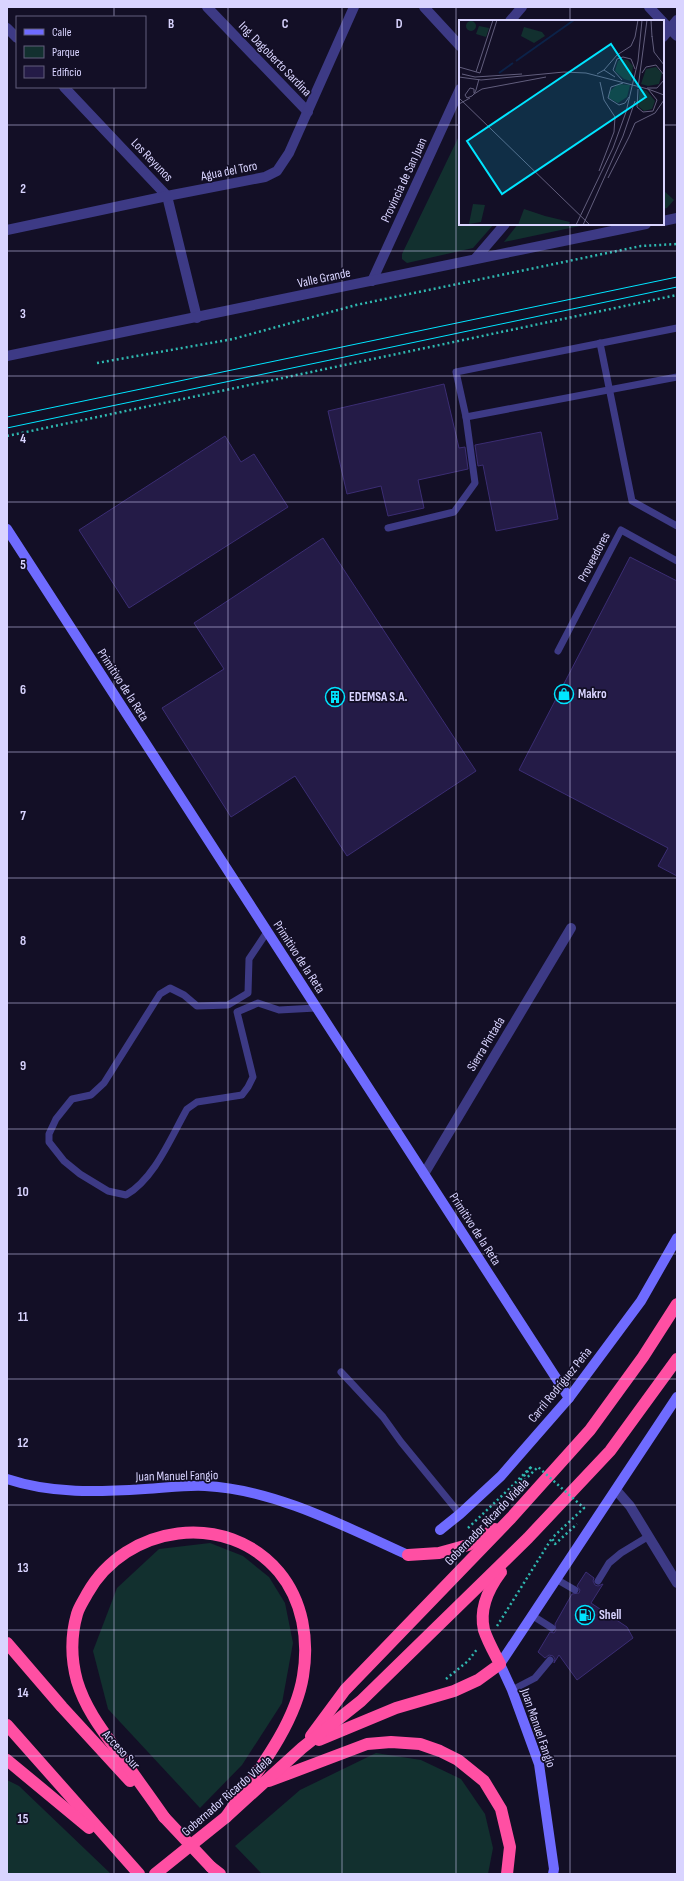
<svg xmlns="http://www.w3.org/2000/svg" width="684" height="1881" font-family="'Sofia Sans Condensed',sans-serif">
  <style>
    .green { fill: #12302f }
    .building { fill: #241b47; stroke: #3b2d73 }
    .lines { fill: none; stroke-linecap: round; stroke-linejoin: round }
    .path { stroke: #2fb8b0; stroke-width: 2.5; stroke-dasharray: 2 3; stroke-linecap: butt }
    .lane { stroke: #3d3a85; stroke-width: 7 }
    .street { stroke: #3d3a85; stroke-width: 10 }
    .secondary { stroke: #6f6bff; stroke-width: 10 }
    .highway { stroke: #ff4fa3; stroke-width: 12 }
    .tram { stroke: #00e5ff; stroke-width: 1 }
    .path-bridge { stroke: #2fb8b0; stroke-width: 2.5; stroke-dasharray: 2 3; stroke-linecap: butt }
    .highway-bridge { stroke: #ff4fa3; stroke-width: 12 }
    .grid { fill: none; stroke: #d9d4ff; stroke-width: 1; stroke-opacity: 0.55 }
    .labels { text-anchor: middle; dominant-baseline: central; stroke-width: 3.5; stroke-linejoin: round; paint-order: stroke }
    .street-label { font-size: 13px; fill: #d9d4ff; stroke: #130f26 }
    .poi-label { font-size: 13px; font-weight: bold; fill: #d9d4ff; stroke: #130f26; text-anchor: start }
    .inset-river { fill: none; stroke: #0c2248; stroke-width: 2 }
    .inset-road { fill: none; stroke: #625e7d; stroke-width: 1 }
    .view { fill: #00e5ff; fill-opacity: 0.15; stroke: #00e5ff; stroke-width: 2 }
    .inset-edge { fill: none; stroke: #d9d4ff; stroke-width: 2 }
    .grid-label { font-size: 13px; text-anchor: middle; font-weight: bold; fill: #d9d4ff; stroke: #130f26; stroke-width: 3.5; stroke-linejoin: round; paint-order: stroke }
  </style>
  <rect width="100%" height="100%" fill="#130f26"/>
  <g class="green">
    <polygon points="460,134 460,224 494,224 473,248 407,263 402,259 402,254"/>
    <polygon points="663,190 674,200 667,208 663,209"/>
    <polygon points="518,224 589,224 504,242"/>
    <polygon points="210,1543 243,1556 269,1577 285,1603 293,1643 282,1703 242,1765 200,1808 108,1709 93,1651 117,1588 159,1549"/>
    <polygon points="376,1753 421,1760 461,1779 485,1814 493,1848 488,1874 262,1874 235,1846 300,1790"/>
    <polygon points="7,1780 19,1786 111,1874 7,1874"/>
  </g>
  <g class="building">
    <polygon points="444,384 459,448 465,447 468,469 418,480 424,508 388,516 381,486 347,494 328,411"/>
    <polygon points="541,432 558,519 496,531 483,465 478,466 475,445"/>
    <polygon points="225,436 241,462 254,454 288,507 129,608 79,530"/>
    <polygon points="323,538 476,771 347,856 295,776 231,817 162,708 224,669 194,623"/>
    <polygon points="630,557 677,581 677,876 658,866 668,848 519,770"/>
    <polygon points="586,1572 594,1578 593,1581 595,1585 598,1586 603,1584 591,1603 627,1627 633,1638 577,1680 559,1655 554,1663 555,1659 553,1656 549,1655 545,1658 538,1652 550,1632 554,1633 556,1630 555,1624 572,1594 579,1593 580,1590 577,1586"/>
  </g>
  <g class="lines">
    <g class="path">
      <polyline points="97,363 233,339 356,305 641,246 677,244"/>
      <polyline points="7,436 677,295"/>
      <polyline points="468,1528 508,1490"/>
      <polyline points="497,1626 552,1538 555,1544 577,1524"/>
      <polyline points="446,1679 468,1661 478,1648"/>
    </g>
    <g class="lane">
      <polyline points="600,343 632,501 677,526"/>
      <polyline points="466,417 677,377"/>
      <polyline points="388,528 454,512 475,483 466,417 456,372 677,328"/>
      <polyline points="558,651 621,530 677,561"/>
      <path d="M267,932L249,959L248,993L228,1005L197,1006L184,995L170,988L160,994L104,1083L91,1095L72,1099L56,1119L49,1134V1142L64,1161L80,1174L108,1191L126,1195C155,1178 171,1137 187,1109L197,1102L242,1095L248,1087L253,1077L237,1012L258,1003L279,1010L316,1008"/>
      <polyline points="341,1372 383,1417 401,1442 460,1514"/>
      <polyline points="556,1579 575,1590"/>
      <polyline points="598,1581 609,1563 621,1553 649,1536"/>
      <polyline points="533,1616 552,1628"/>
      <polyline points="512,1690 535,1678 550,1660"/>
    </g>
    <g class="street">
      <polyline points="207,7 308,112"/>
      <polyline points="424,7 460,46"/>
      <polyline points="649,7 662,21"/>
      <polyline points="510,21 522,7"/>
      <polyline points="663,22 677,36"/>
      <polyline points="7,28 17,38"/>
      <polyline points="663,37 677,20"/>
      <polyline points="64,87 167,196 197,318"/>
      <polyline points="663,221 677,218"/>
      <polyline points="7,230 167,196 265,177 277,171 289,153 354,7"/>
      <polyline points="475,259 505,224"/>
      <polyline points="372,281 460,89"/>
      <polyline points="7,356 646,224"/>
      <polyline points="424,1174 571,928"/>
      <polyline points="616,1490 630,1506 677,1583"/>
    </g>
    <g class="secondary">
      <polyline points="7,529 569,1398"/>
      <path d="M7,1479C52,1494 98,1492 145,1489C165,1488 185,1485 205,1486C274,1489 346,1527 408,1555"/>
      <polyline points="440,1530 460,1514 501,1476 569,1398 641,1301 677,1238"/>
      <polyline points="553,1874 554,1869 539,1764 512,1690 500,1664 677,1397"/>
    </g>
    <g class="highway">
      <polyline points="408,1555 439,1553 468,1545 495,1529"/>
      <polyline points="7,1643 62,1707 130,1781"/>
      <polyline points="7,1725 139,1874"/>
      <polyline points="311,1736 345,1690 511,1518 590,1430 643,1357 677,1304"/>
      <path d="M319,1740L396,1708L454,1691L478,1680L500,1664C495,1654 488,1642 484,1630C479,1609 489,1588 501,1572"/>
      <polyline points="7,1760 89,1828"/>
      <polyline points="269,1781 367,1744 391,1742 420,1744 440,1751 458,1760 484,1781 501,1809 510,1847 507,1874"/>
      <path d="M164,1817C149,1795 133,1774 118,1752C102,1730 85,1708 77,1681C71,1659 71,1635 77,1614C79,1607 84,1600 87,1594C126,1524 227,1510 279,1572C303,1601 309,1640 303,1676C295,1726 254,1776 226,1817"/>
      <polyline points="211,1867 220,1874"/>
      <polyline points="155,1874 226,1817 302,1748 361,1701 528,1538 610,1451 677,1359"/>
    </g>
    <g class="tram">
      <polyline points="7,417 677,277"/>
      <polyline points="7,428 677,287"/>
    </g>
    <polyline class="path-bridge" points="508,1490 532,1466 508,1496 538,1467 584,1508 552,1538"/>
    <polyline class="highway-bridge" points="164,1817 211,1867"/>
  </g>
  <path class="grid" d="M114,7V17M228,7V1874M342,7V1874M456,7V1874M570,7V21M114,87V1874M7,125H460M663,125H677M570,224V1874M7,251H677M7,376H677M7,502H677M7,627H677M7,752H677M7,878H677M7,1003H677M7,1129H677M7,1254H677M7,1379H677M7,1505H677M7,1630H677M7,1756H677"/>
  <defs>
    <g id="shop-ring" transform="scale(1)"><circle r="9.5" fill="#130f26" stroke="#00e5ff" stroke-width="1.5"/><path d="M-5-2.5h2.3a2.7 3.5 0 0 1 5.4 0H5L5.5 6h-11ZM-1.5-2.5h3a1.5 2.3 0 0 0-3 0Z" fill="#00e5ff"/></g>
    <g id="building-ring" transform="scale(1)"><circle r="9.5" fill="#130f26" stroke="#00e5ff" stroke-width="1.5"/><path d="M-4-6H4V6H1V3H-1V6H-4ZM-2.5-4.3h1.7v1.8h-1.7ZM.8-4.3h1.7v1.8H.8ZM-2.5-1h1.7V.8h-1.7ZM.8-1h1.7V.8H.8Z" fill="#00e5ff"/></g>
    <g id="fuel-ring" transform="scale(1)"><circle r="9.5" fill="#130f26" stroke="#00e5ff" stroke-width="1.5"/><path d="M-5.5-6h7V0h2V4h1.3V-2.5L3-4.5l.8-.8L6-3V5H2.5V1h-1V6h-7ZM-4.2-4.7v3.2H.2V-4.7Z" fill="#00e5ff"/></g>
  </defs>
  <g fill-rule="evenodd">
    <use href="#shop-ring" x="564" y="694"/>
    <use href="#building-ring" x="335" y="697"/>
    <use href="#fuel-ring" x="585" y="1615"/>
  </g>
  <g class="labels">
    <g class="street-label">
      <text transform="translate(275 59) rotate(46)">Ing. Dagoberto Sardina</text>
      <text transform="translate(152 160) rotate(46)">Los Reyunos</text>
      <text transform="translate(229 171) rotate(-11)">Agua del Toro</text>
      <text transform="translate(404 180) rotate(-65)">Provincia de San Juan</text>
      <text transform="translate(324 278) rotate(-12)">Valle Grande</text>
      <text transform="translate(594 557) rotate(-62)">Proveedores</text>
      <text transform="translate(123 685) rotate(57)">Primitivo de la Reta</text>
      <text transform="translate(299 957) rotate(57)">Primitivo de la Reta</text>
      <text transform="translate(486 1044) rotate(-59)">Sierra Pintada</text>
      <text transform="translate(475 1229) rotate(57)">Primitivo de la Reta</text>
      <text transform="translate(560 1385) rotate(-51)">Carril Rodríguez Peña</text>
      <text transform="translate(177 1476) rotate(-1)">Juan Manuel Fangio</text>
      <text transform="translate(487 1522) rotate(-46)">Gobernador Ricardo Videla</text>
      <text transform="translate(538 1728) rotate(71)">Juan Manuel Fangio</text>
      <text transform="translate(121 1750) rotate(47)">Acceso Sur</text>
      <text transform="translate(227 1796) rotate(-41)">Gobernador Ricardo Videla</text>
    </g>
    <g class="poi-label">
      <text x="578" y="694">Makro</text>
      <text x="349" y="697">EDEMSA S.A.</text>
      <text x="599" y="1615">Shell</text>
    </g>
  </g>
  <g transform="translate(459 20)">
    <rect width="205" height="205" fill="#130f26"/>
    <path d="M7 6a5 5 0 1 1 10 0a5 5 0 1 1-10 0ZM20,6L30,8L27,17L17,14ZM65,7L83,12L86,16L75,23L62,16ZM162,39L169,40L174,46L172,61L165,59L156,51L159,41ZM197,47L203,53L200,64L189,66L182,64L187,49ZM159,64L171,65L168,77L159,83L150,78V72ZM181,68L188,71L196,81L193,89L185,91L179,86ZM14,184L26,185L22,202L10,204ZM65,189L86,196L111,202L110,205H59Z" fill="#12302f"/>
    <path class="inset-river" d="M57,41L115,0M40,53L54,43"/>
    <path class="inset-road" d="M192,0L193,17M193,16L195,32L205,45M176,17L179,0M0,47L21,53L38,0M145,50L158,35L172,26L176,17M17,52L34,0M183,53L187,47L197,45L205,55M3,54L16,57L63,54M138,54L145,50L156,57M0,57L22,60L105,52L127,53L189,69L198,80L194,91L184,92L178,87L179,69M163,60L154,50L158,39L164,37L172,39L176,49M141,62L145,80L156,97L155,112M164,63L152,67L149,78L160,85L166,83L170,77M179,68L188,0M188,68H198L205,60M189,69L205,75M15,73V69L11,68L6,75L8,78L13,76L15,74L17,70L20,59M15,74L23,69L87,57M0,78L131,205M0,84L11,78M170,117L176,103L196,93L205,80M140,151L155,112M149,158L170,117M117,205L154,128L167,92L179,41L183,0M124,205L164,116L176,81"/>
    <path class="view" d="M152,24L187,77L43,174L8,121Z"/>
    <rect width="205" height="205" class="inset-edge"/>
  </g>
  <g class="grid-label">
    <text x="171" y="28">B</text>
    <text x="285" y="28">C</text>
    <text x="399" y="28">D</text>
    <text x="23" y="193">2</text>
    <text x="23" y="318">3</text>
    <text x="23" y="443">4</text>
    <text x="23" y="569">5</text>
    <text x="23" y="694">6</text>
    <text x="23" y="820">7</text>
    <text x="23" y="945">8</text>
    <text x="23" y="1070">9</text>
    <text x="23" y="1196">10</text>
    <text x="23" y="1321">11</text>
    <text x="23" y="1447">12</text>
    <text x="23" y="1572">13</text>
    <text x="23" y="1697">14</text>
    <text x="23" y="1823">15</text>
  </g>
  <rect width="684" height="1881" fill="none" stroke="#d9d4ff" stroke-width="16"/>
  <rect x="16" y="16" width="130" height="72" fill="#130f26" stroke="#625e7d"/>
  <rect x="24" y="29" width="20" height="6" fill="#6f6bff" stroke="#625e7d"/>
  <text x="52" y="36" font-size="12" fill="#d9d4ff">Calle</text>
  <rect x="24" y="46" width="20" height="12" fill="#12302f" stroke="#625e7d"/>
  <text x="52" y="56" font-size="12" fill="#d9d4ff">Parque</text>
  <rect x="24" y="66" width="20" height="12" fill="#241b47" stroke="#625e7d"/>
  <text x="52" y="76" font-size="12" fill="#d9d4ff">Edificio</text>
</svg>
